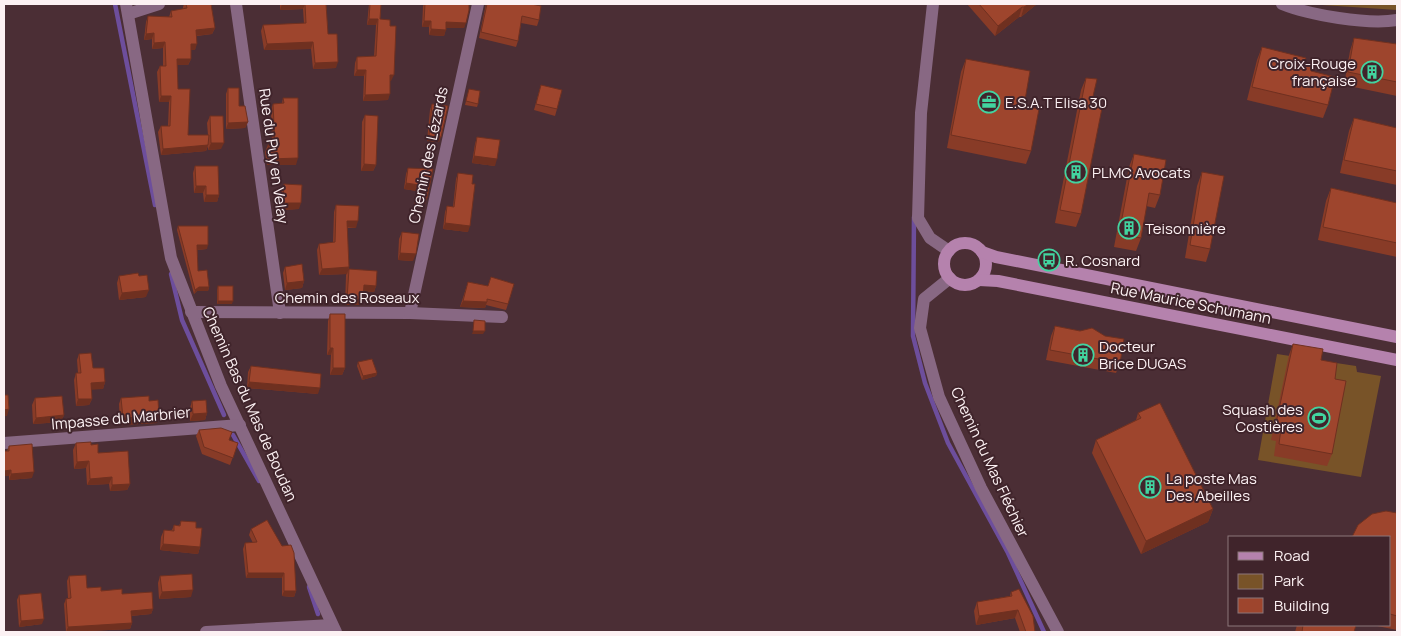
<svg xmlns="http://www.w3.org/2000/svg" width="1401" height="636" font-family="Manrope,sans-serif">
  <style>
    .green { fill: #785328 }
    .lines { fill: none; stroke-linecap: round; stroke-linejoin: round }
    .stream { stroke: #6d4e9c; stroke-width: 4.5 }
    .street { stroke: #886883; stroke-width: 12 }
    .secondary { stroke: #b582ad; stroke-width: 12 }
    .wall { fill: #883b27 }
    .shaded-wall { fill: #6f3020 }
    .building { fill: #9e452d; stroke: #6f3020 }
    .labels { text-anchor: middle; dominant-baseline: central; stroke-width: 4; stroke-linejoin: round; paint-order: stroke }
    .poi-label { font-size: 15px; fill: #fcf1f3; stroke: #40242b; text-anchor: start }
    .street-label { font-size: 15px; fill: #fcf1f3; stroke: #40242b }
  </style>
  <rect width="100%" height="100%" fill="#4b2e35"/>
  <g class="green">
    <polygon points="1307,4 1397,4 1397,10"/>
    <polygon points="1277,354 1356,366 1357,372 1381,376 1361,477 1258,460"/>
  </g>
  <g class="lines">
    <g class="stream">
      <polyline points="115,4 155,205"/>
      <polyline points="914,217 913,336 925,383 948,443 1008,553 1044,632"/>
      <polyline points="171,274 182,320 224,415"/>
      <polyline points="233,435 259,481"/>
      <polyline points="309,587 318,614"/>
    </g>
    <g class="street">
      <polyline points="126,4 171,258 221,386 336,632"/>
      <polyline points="236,4 280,313"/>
      <polyline points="933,4 921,113 918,218 930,238 949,251"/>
      <path d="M1282,4C1309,15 1368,25 1397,20"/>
      <polyline points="128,14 159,4"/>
      <polyline points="950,278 924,299 920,328 939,397 981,488 1058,632"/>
      <polyline points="191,312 410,313 502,317"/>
      <polyline points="410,313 478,4"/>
      <polyline points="4,443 240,425"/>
      <polyline points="206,632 332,625 332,632"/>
    </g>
    <g class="secondary">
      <circle cx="965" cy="264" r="21"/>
      <polyline points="982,252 996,257 1397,337"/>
      <polyline points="979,280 998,281 1397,360"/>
    </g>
  </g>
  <g class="wall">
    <polygon points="184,4 211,4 215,28 212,34 197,36 195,50 191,50 191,59 188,65 177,65 178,89 188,135 208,135 207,123 210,116 221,149 208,150 208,146 206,151 161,155 158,132 161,126 168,126 169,102 159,102 157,72 160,66 163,66 163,48 152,49 152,39 144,40 146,22 148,16 169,17 171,11 183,9 183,7"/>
    <polygon points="280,4 326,4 328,34 336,68 313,69 311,49 264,50 261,31 263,25 304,24 303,9 280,10"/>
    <polygon points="369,4 381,4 380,19 391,81 390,81 388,100 363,101 364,76 354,76 355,63 357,57 374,56 376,25 367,25"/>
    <polygon points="424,4 469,4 464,28 446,28 444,36 429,35 429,27 422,27 423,6"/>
    <polygon points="486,4 531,4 539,20 537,26 521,23 518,41 516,47 479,38"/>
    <polygon points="967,4 1037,4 1021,17 1019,17 995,36"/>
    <polygon points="1354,38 1397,44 1397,96 1344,85 1350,51"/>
    <polygon points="1262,47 1304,64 1311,71 1328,105 1323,118 1247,100 1257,60"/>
    <polygon points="966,59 1024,106 1031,151 1026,164 947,148 961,72"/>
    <polygon points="1086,78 1091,105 1081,214 1076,227 1055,223 1081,90"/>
    <polygon points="541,85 557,109 555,116 534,110"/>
    <polygon points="228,88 239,106 248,122 245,128 226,129 226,94"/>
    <polygon points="469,89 478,104 477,107 465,105"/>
    <polygon points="283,98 296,165 267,165 265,152 268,145 272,145 271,110 273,104 282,103"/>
    <polygon points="432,104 439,142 427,141 430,110"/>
    <polygon points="365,115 376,165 373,171 361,171 362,122"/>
    <polygon points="1354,118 1397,128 1397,185 1340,173 1349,131"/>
    <polygon points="477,137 495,166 472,163 475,144"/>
    <polygon points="1134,154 1160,195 1155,208 1146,206 1141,238 1136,251 1114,247 1129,167"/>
    <polygon points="195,166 219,195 217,202 204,202 203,193 194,193 193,173"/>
    <polygon points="408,168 427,198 425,204 414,204 417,191 404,189 406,174"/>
    <polygon points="1202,172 1210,249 1206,262 1185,258 1197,186"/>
    <polygon points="458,173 472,184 468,232 443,229 445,212 447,206 453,207 456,179"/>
    <polygon points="284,184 299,209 281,210 281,191"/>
    <polygon points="1331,188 1397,203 1397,257 1318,240 1326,201"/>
    <polygon points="336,205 356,228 347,228 349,267 347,274 319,275 317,250 319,244 333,242 334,212"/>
    <polygon points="178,226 207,249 197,250 198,271 209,287 208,291 197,291 194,294 177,230"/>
    <polygon points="402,232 413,261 398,260 399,239"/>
    <polygon points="285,267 304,281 302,288 285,290 283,273"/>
    <polygon points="349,269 376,286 374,292 364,291 363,299 361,305 345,305 346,275"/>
    <polygon points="119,276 139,276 146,297 119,300 117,283"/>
    <polygon points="491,277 508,304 506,310 486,305 485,308 460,307 468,282 488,286"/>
    <polygon points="218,286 232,304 217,304 217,290"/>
    <polygon points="330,314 345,368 342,375 330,375 331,355 327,355 328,321"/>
    <polygon points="1055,326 1080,331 1120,363 1116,373 1046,360 1051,336"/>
    <polygon points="1293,344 1321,360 1335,379 1332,454 1327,466 1274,456 1276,441 1271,440 1289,355"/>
    <polygon points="79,354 105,382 103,389 92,389 92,399 89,405 76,406 74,380 76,373 78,373 77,360"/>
    <polygon points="358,362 377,373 376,376 362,380 357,366"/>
    <polygon points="251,366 318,394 247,388 248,372"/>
    <polygon points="35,398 64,415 61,422 33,424 32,405"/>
    <polygon points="121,398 149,401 157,423 120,425 119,404"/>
    <polygon points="192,401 207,413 205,420 190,421 190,408"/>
    <polygon points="1138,413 1213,509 1208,522 1141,554 1092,453 1096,440 1136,420"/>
    <polygon points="199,430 238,443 230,465 202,454 196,436"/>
    <polygon points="76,443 91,445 130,484 127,490 110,491 109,484 87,485 86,468 74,469 73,450"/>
    <polygon points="9,446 32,478 9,480 9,476 4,476 4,451 7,451"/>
    <polygon points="1397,506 1397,630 1372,625 1390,625 1390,537"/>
    <polygon points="267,520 296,591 294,597 282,596 282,578 246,578 243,549 245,543 253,543 249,535 251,529"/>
    <polygon points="181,521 196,528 200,547 198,554 160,550 161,537 164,530 172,530 174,525 179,526"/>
    <polygon points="69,576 87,588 122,594 153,609 151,614 131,616 132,623 130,629 66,632 64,604 66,599 68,598 67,581"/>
    <polygon points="160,576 191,597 159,599 158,583"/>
    <polygon points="1011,592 1035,632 1020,632 1015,618 976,625 974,611 977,602 1010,596"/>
    <polygon points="19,595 42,624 19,627 17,600"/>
    <polygon points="1297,625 1356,625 1354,632 1295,632"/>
  </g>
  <g class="shaded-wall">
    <polygon points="282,4 305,4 303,9 280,10"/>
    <polygon points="1029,4 1037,4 1021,17 1024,7"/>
    <polygon points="1022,7 1019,17 995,36 998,26"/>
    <polygon points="369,19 378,19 376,25 367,25"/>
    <polygon points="424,21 431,21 429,27 422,27"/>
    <polygon points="446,22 466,23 464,28 444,28"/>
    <polygon points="215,28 212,34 194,36 196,30"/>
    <polygon points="431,29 446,30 444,36 429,35"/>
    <polygon points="154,33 152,39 144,40 146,34"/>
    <polygon points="165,42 163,48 152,49 154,43"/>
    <polygon points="313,42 311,49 264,50 267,44"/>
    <polygon points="191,44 197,44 195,50 189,50"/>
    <polygon points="177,59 191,59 188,65 175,65"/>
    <polygon points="338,62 336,68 313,69 315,63"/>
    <polygon points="357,70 366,70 364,76 354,76"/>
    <polygon points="390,75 394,75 391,81 388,81"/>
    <polygon points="390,94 388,100 363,101 365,95"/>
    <polygon points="161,96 171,96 169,102 159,102"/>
    <polygon points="248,122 245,128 226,129 228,123"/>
    <polygon points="429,136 441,137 439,142 427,141"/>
    <polygon points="211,143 224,143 221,149 208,150"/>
    <polygon points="208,145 206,151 161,155 163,149"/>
    <polygon points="474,156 497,159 495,166 472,163"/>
    <polygon points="298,158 296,165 267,165 270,159"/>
    <polygon points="364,164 376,165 373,171 361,171"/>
    <polygon points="406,183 419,185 417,191 404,189"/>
    <polygon points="196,186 206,186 203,193 194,193"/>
    <polygon points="206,195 219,195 217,202 204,202"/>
    <polygon points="416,198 427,198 425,204 414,204"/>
    <polygon points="283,203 301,203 299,209 281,210"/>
    <polygon points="347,221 358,221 356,228 344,227"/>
    <polygon points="445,223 470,226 468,232 443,229"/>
    <polygon points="197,245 208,245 207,249 196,250"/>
    <polygon points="400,253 416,254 413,261 398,260"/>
    <polygon points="349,267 347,274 319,275 322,269"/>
    <polygon points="304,281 302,288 285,290 287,283"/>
    <polygon points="364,285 376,286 374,292 362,291"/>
    <polygon points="199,287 209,287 208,291 197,291 194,294 195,290"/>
    <polygon points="149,290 146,297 119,300 122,293"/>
    <polygon points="347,299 363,299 361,305 345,305"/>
    <polygon points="218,301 233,301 232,304 217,304"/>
    <polygon points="463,301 487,302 485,308 460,307"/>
    <polygon points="473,331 485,331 483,334 472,334"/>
    <polygon points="330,348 333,348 331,355 327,355"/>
    <polygon points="333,368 345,368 342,375 330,375"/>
    <polygon points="377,373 376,376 362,380 363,376"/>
    <polygon points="105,382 103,389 89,390 91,383"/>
    <polygon points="249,382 320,388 318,394 247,388"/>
    <polygon points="78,399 92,399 89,405 76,406"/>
    <polygon points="9,409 7,416 4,416 4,410"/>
    <polygon points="207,413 205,420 190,421 193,414"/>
    <polygon points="64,415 61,422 33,424 36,418"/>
    <polygon points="159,416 157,423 120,425 123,418"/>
    <polygon points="89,461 86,468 74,469 77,462"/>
    <polygon points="11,470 9,476 4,476 4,471"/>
    <polygon points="34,472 32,478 9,480 11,474"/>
    <polygon points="112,477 109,484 87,485 90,479"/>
    <polygon points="130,484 127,490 110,491 112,485"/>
    <polygon points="1213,509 1208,522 1141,554 1146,541"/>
    <polygon points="163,544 200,547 198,554 160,550"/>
    <polygon points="248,573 284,573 282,578 246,578"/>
    <polygon points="193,590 191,597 159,599 162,592"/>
    <polygon points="284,591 296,591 294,597 282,596"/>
    <polygon points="153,609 151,614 129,616 131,611"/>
    <polygon points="1018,610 1015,618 976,625 979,616"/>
    <polygon points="44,619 42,624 19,627 21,621"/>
    <polygon points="132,623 130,629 66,632 68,627"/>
  </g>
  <g class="building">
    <polygon points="186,4 211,4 215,28 196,30 197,44 191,44 191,59 177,59 178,89 190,89 188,135 209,135 208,145 163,149 161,126 170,126 171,96 161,96 160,66 166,66 165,42 154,43 154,33 146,34 148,16 172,17 171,11 187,8"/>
    <polygon points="305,4 326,4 328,34 337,34 338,62 315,63 313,42 267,44 263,25 306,23"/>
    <polygon points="370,4 381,4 380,19 390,20 390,26 396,26 394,75 390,75 390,94 365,95 366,70 357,70 357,57 376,56 378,19 369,19"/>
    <polygon points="425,4 469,4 469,10 466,23 446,22 446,30 431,29 431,21 424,21"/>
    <polygon points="487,4 531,4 541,6 539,20 522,16 518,41 481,32"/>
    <polygon points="979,4 1029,4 1024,7 1022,7 998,26"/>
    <polygon points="1354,38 1397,44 1397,82 1348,72"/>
    <polygon points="1262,47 1306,58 1304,64 1312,66 1311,71 1335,77 1328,105 1252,87"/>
    <polygon points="966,59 1030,71 1024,106 1039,109 1031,151 951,135"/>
    <polygon points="1086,78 1097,79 1091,105 1102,108 1081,214 1060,210"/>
    <polygon points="541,85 562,90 557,109 536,104"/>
    <polygon points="228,88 239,88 239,106 245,106 248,122 228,123"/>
    <polygon points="469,89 480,91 478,104 466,101"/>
    <polygon points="283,98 298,98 298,158 270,159 268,145 275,145 273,104 284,103"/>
    <polygon points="432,104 448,106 441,137 429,136"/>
    <polygon points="365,115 378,116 376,165 364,164"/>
    <polygon points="210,116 223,116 224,143 211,143"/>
    <polygon points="1354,118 1397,128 1397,171 1344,160"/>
    <polygon points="477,137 500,140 497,159 474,156"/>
    <polygon points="1134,154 1166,160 1160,195 1149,193 1141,238 1119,234"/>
    <polygon points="195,166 218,166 219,195 206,195 206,186 196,186"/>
    <polygon points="408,168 433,169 427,198 416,198 419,185 406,183"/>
    <polygon points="1202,172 1224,176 1210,249 1190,245"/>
    <polygon points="458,173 473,175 472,184 475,184 470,226 445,223 447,206 454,207"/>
    <polygon points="284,184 302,185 301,203 283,203"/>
    <polygon points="1331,188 1397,203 1397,243 1323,227"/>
    <polygon points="336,205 359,206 358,221 347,221 349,267 322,269 319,244 335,242"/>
    <polygon points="178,226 208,226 208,245 197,245 198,271 207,270 209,287 199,287 195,290"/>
    <polygon points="402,232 419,234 416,254 400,253"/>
    <polygon points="302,264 304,281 287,283 285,267"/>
    <polygon points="349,269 377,271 376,286 364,285 363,299 347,299"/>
    <polygon points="138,273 139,276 147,275 149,290 122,293 119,276"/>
    <polygon points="491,277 514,284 508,304 487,299 487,302 463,301 468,282 488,286"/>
    <rect x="218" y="286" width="15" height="15"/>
    <polygon points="330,314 345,314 345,368 333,368 333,348 330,348"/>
    <polygon points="474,320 485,321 485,331 473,331"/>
    <polygon points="1055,326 1080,331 1092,328 1105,336 1124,339 1120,363 1050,350"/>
    <polygon points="1293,344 1323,349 1321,360 1337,363 1335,379 1346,381 1332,454 1279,444 1281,429 1275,428"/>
    <polygon points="91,353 93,368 104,368 105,382 91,383 92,399 78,399 76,373 81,373 79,354"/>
    <polygon points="372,359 377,373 363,376 358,362"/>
    <polygon points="251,366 321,374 320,388 249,382"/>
    <polygon points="4,395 8,395 9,409 4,410"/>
    <polygon points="62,396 64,415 36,418 35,398"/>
    <polygon points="149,396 149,401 158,400 159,416 123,418 121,398"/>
    <polygon points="206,400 207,413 193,414 192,401"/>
    <polygon points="1160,403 1213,509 1146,541 1096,440 1141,418 1138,413"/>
    <polygon points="221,428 232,432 229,440 238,443 233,458 204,447 199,430"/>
    <polygon points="91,442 91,445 98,444 98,453 128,451 130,484 112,485 112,477 90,479 89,461 77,462 76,443"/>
    <polygon points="32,444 34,472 11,474 11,470 4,471 4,451 9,451 9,446"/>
    <polygon points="1386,511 1397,513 1397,616 1390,614 1390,537 1352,537 1358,525 1372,514"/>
    <polygon points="267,520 282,546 291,545 294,553 296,591 284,591 284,573 248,573 245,543 257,542 251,529"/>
    <polygon points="181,521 196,522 196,528 202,528 200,547 163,544 164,530 174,531 174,525 180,526"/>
    <polygon points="192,574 193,590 162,592 160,576"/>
    <polygon points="86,575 87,588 101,587 101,591 122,589 122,594 152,592 153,609 131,611 132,623 68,627 66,599 71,598 69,576"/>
    <polygon points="1019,589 1033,616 1035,632 1026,632 1018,610 979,616 977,602 1012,596 1011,592"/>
    <polygon points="41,593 44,619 21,621 19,595"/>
    <polygon points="1303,625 1356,625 1354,632 1302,632"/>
  </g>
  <defs>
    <g id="building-ring" transform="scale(1.125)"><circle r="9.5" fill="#40242b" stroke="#42d4a0" stroke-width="1.5"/><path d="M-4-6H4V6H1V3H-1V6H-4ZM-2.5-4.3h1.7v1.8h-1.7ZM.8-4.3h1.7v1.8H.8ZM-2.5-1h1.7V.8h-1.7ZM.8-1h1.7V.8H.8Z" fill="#42d4a0"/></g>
    <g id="office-ring" transform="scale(1.125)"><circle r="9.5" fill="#40242b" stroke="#42d4a0" stroke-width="1.5"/><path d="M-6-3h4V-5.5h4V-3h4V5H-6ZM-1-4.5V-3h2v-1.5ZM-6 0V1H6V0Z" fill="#42d4a0"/></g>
    <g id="bus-ring" transform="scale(1.125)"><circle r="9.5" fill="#40242b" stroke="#42d4a0" stroke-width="1.5"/><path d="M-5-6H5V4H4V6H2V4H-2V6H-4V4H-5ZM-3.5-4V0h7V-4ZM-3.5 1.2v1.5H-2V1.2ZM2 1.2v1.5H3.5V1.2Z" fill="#42d4a0"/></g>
    <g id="stadium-ring" transform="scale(1.125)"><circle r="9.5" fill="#40242b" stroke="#42d4a0" stroke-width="1.5"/><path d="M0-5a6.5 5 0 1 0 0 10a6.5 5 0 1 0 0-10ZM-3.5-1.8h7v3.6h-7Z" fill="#42d4a0"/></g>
  </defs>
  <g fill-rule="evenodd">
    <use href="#building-ring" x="1372" y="72"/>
    <use href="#office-ring" x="989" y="102"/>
    <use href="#building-ring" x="1076" y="172"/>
    <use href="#building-ring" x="1129" y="228"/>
    <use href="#bus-ring" x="1049" y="260"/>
    <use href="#building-ring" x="1083" y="355"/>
    <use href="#stadium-ring" x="1319" y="418"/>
    <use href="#building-ring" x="1150" y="487"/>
  </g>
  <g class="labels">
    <g class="poi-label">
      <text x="1356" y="63" text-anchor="end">Croix-Rouge<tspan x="1356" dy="17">française</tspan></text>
      <text x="1005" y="102">E.S.A.T Elisa 30</text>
      <text x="1092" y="172">PLMC Avocats</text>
      <text x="1145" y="228">Teisonnière</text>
      <text x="1065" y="260">R. Cosnard</text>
      <text x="1099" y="346">Docteur<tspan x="1099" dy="17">Brice DUGAS</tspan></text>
      <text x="1303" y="409" text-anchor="end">Squash des<tspan x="1303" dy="17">Costières</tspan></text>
      <text x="1166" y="478">La poste Mas<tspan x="1166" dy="17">Des Abeilles</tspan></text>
    </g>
    <g class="street-label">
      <text transform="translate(428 155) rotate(-78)">Chemin des Lézards</text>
      <text transform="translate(274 156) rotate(82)">Rue du Puy en Velay</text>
      <text x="347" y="297">Chemin des Roseaux</text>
      <text transform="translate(1191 303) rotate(11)">Rue Maurice Schumann</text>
      <text transform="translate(250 404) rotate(66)">Chemin Bas du Mas de Boudan</text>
      <text transform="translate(121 418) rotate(-5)">Impasse du Marbrier</text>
      <text transform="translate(990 462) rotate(65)">Chemin du Mas Fléchier</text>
    </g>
  </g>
  <rect width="1401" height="636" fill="none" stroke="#fcf1f3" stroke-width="10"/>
  <rect x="1228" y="536" width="162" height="90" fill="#40242b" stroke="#8b767b"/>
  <rect x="1238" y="552" width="25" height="8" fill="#b582ad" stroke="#8b767b"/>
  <text x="1274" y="561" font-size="15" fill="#fcf1f3">Road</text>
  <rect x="1238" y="574" width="25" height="15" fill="#785328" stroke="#8b767b"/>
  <text x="1274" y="586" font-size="15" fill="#fcf1f3">Park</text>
  <rect x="1238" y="598" width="25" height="15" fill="#9e452d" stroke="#8b767b"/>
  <text x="1274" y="611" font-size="15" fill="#fcf1f3">Building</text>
</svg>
